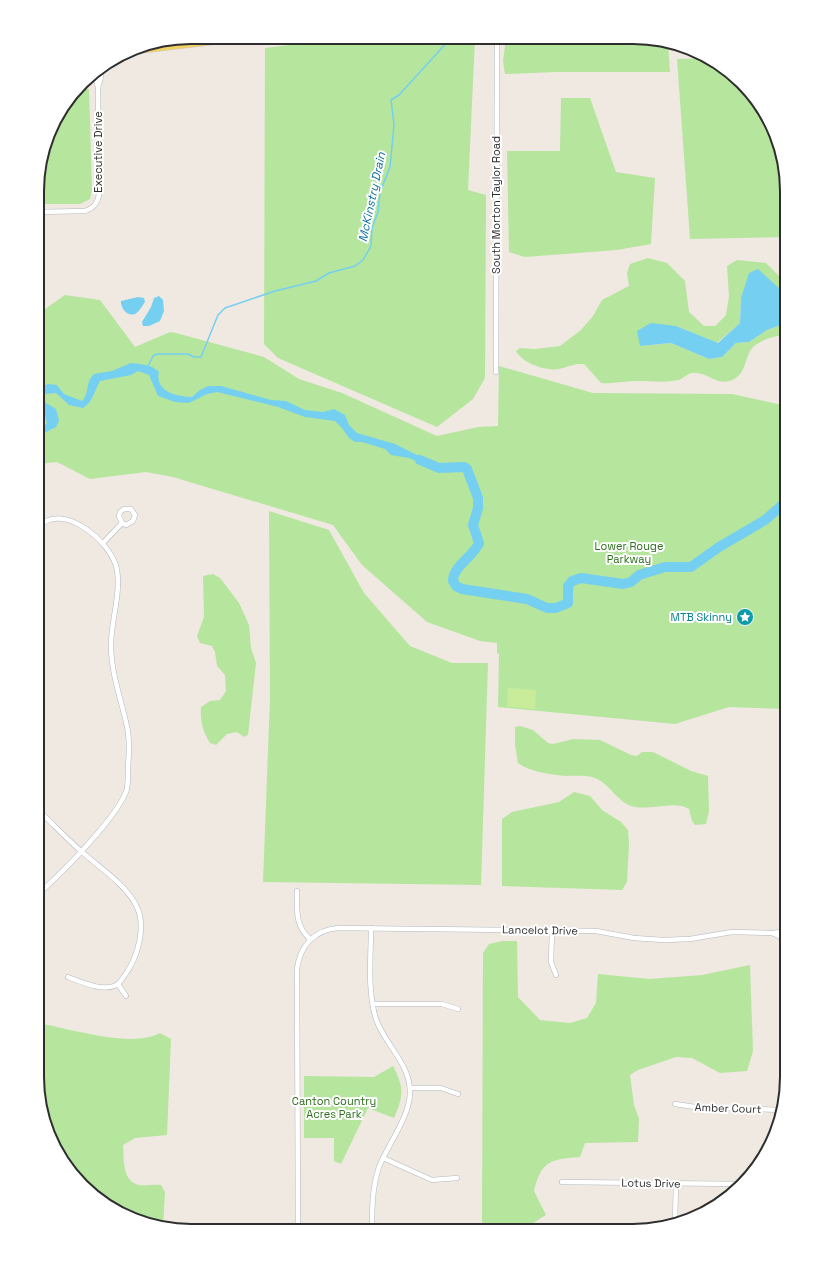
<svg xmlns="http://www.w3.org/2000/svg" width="824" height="1268" font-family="'Space Grotesk',sans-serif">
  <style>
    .green { fill: #b6e59e }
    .pitch { fill: #c9ec9a }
    .water { fill: #75cff0 }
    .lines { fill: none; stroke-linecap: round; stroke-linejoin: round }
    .stream { stroke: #75cff0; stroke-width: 1.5 }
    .river { stroke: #75cff0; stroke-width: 10 }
    .street-casing { stroke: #b4b7c1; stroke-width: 5.5 }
    .primary-casing { stroke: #c9c9c9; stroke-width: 8 }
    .street { stroke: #fff; stroke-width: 4.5 }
    .primary { stroke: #f2d163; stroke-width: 7 }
    .labels { text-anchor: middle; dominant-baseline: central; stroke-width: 4; stroke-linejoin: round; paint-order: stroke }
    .street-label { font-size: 11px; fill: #2e2e2e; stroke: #fff }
    .park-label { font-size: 11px; fill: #2c6e1b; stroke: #fff }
    .culture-label { font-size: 11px; fill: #0d838f; stroke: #fff; text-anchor: end }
    .water-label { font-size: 12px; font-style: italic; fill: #0d6fa3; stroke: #fff }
    .rim { fill: none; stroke: #2e2e2e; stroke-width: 2 }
  </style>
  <rect width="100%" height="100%" fill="#efe9e1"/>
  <g class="green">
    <polygon points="354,37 475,38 468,190 486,195 485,378 473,399 437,427 278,358 264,344 265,48"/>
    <polygon points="506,38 652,38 653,41 668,43 670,72 556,72 505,74 503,61"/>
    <path d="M708,58C760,88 781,132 787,191C788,206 787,222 787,237L690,239L677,59Z"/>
    <polygon points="79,89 89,89 92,190 90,199 80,204 38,204 38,171 53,123"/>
    <polygon points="561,98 590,98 616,172 655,178 651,244 617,250 525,257 509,252 507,151 560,151"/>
    <path d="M648,258L667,263L685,281L689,312L704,326H715L726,315L729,296L727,266L737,260L766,263L787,284V302L781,290L741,298L740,323L717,343L676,326L640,346L671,343L709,359L722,357L736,343L749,342L767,330L787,323V334C775,336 762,339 753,347C744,357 747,374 732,380C717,387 706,370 691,373C687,374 683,379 678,380C665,383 651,381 638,381C625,381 614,384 601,383L584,364C572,364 574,365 563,368C549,373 523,364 516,351L520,348L535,349L560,346L581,330L593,316L602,300L629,286L627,273L630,264Z"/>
    <polygon points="65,295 100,300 135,347 170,332 176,333 264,357 299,379 342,393 437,436 478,427 498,426 499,366 593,393 732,394 787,406 787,709 729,707 675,724 498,707 499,654 497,653 497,643 480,641 427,622 362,565 333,525 173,477 146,472 90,479 57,462 38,464 38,314"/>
    <polygon points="269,511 329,530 364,593 410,646 452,663 488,663 481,885 263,882 270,699"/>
    <path d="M213,574L220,578L239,603L249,625L251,648L256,663L248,735L244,737L237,732L227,734L216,745L210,743C203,732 200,721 201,707L210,701L220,700L226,691L225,675L217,666L215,652L212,646L200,643L197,636L204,617L203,576Z"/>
    <path d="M520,726L533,730L548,743L553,744L573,739L600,740L631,755L637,756L642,752H653L691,771L708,776L709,811L706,824L695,825L692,821L689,809C675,800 653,810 636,807C618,805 611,784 595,778C587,775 576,776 567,776C552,775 530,772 518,763L515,745V727Z"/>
    <polygon points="574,792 590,796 602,810 621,822 628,830 629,844 627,882 622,890 502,886 502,819 512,812 559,802"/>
    <path d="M503,941H517L518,997L540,1020L570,1023L587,1018L596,1003L598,974L650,979L702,975L750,965L753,1051L747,1071L720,1073L692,1058L676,1057L638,1070L630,1075L634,1105L639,1119L638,1142L585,1143L580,1157C551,1159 541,1161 534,1191L546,1215L533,1223L531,1229L488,1227L482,1222L483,953L489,944Z"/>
    <path d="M37,1023C69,1028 131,1049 160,1033L171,1039L167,1135L135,1138L123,1145C124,1157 122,1179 136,1184C142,1187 153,1184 161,1185L165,1192L163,1228L132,1219L98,1199L69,1171L49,1136L37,1077Z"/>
    <path d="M393,1066C404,1087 404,1096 394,1118L368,1108L341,1164L334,1161V1138H304V1076L374,1077Z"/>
  </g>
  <polygon class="pitch" points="508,688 536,690 535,709 507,707"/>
  <g class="water">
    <polygon points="758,269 781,290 787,302 787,323 767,330 749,342 736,343 722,357 709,359 671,343 640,346 637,331 651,323 676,326 718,343 740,323 741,298 749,273"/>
    <polygon points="159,296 163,300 164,311 160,321 149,326 143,326 142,322 151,307 154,298"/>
    <path d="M138,297L144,298L145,302C142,306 139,312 135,314C127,317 120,307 121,301Z"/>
    <path d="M131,363C140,364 153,365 159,372C154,392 179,397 192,397L200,390L208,386H221L271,400L286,401L305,410L323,412L334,409L345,415L349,425L357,433L395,444L421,457L432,466L424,465L409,458L391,455L385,449L362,442H355L349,438L342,428L335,421L305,417L278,407L217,392L207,394L189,403L175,402L158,396L149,375L138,371L131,375L100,381C95,390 92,403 83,408L69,405L56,393L44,394L43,397L46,403L56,409L59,421L56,427L38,436V426L45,425L47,423L45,415L38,409V389L48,384L57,385L64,394L82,401C90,393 85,382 94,374L112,371Z"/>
  </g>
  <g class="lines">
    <polyline class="stream" points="147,368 153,356 157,354 188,354 194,357 201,357 218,315 225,308 275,291 316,281 329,273 355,266 363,260 371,246 372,228 378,212 380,192 390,167 394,125 391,100 399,95 451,38"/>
    <path class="river" d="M420,460L439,468L464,467L467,469L478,498V508L473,525L479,543C473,557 453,566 453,581L456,586L462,589L527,599L547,608H556L568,603V586L572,581L581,578L623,584L631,582L639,575L665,567H691L719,547L765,520L787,501"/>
    <g class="street-casing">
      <g id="street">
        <polyline points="98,87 101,77 101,68"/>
        <path d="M38,212L85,211C94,208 98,203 99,194L98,87L94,73"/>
        <polyline points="496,372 497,38"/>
        <polyline points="103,543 122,523 126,525 133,521 135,515 131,509 124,509 120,512 119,516 122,523"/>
        <path d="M37,806L40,812C54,825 68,840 82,852C100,868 125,884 136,905C147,925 138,957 125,975C123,977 121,982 118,984C105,993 81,982 68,977"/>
        <path d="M297,891C297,910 295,926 310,939"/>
        <path d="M37,895C60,875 119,816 127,789C128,782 128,775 128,768C129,753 130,737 126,722C120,696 111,672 111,645C111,621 121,594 117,570C113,543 61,499 38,528"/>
        <path d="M371,928C371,957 367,990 376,1019C385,1045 410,1063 410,1092C410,1117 388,1144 379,1167C372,1188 372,1209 372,1230"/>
        <polyline points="552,930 551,962 556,975"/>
        <polyline points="773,933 787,931"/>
        <polyline points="118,984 126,996"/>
        <polyline points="373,1004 442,1004 458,1009"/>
        <polyline points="410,1088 441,1088 458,1094"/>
        <polyline points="675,1104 695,1107 782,1110"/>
        <polyline points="383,1158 432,1180 457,1178"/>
        <polyline points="562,1182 741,1184"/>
        <polyline points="675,1223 676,1183"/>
        <path d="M298,1230L297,969C300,946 314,930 338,928L596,931L634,938L663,940L690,939L732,932L772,933L783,938L787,943"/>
      </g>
    </g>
    <g class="primary-casing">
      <polyline id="primary" points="129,51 248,37"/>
    </g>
    <use href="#street" class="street"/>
    <use href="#primary" class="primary"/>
  </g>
  <defs>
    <g id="sight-disc" transform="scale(0.9)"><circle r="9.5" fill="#0f9aa8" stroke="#fff"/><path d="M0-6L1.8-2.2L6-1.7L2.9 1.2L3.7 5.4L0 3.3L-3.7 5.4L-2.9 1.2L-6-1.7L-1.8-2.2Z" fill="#fff"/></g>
  </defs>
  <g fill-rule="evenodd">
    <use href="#sight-disc" x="745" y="617"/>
  </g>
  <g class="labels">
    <g class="street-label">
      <text transform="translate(98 152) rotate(-90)">Executive Drive</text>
      <text transform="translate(496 205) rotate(-90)">South Morton Taylor Road</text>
      <text transform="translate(540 930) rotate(1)">Lancelot Drive</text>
      <text transform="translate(728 1108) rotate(2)">Amber Court</text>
      <text transform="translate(651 1183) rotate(1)">Lotus Drive</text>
    </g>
    <g class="park-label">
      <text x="629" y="546">Lower Rouge<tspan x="629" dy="13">Parkway</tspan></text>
      <text x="334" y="1101">Canton Country<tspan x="334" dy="13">Acres Park</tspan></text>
    </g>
    <g class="culture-label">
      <text x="732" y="617">MTB Skinny</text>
    </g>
    <g class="water-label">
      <text transform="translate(372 197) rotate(-78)">McKinstry Drain</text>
    </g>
  </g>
  <path d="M0 0H824V1268H0ZM191 44H633A147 147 0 0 1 780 191V1077A147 147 0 0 1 633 1224H191A147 147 0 0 1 44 1077V191A147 147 0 0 1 191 44Z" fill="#fff" fill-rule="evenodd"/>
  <path class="rim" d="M191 44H633A147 147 0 0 1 780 191V1077A147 147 0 0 1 633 1224H191A147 147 0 0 1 44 1077V191A147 147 0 0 1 191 44Z"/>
</svg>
